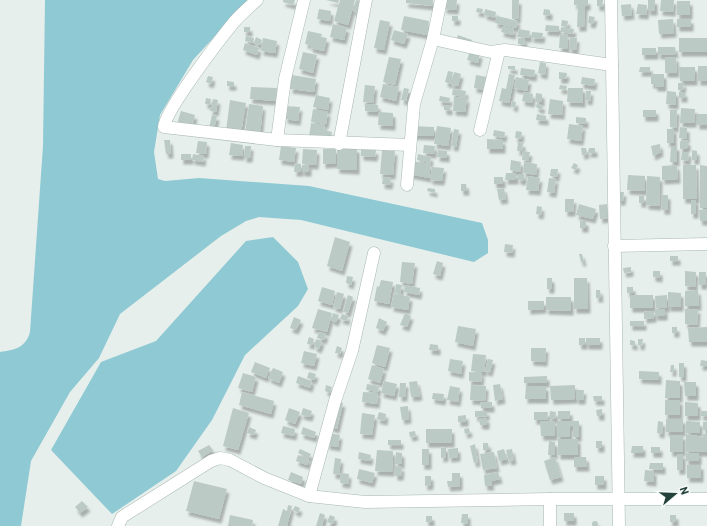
<svg xmlns="http://www.w3.org/2000/svg" width="707" height="526" font-family="Barlow,sans-serif">
  <style>
    .water { fill: #8ec9d4 }
    .building { fill: #bbcac4; filter: url(#shadow) }
    .lines { fill: none; stroke-linecap: round; stroke-linejoin: round }
    .minor-casing { stroke: #a8b8b2; stroke-width: 13 }
    .minor { stroke: #fff; stroke-width: 12 }
  </style>
  <defs>
    <filter id="shadow"><feDropShadow dx="2.5" dy="4.5" stdDeviation="1" flood-color="#0004"/></filter>
  </defs>
  <rect width="100%" height="100%" fill="#e6efeb"/>
  <g class="water">
    <path d="M45,0H248L193,60L160,115L154,152L158,179L165,181L199,178L309,186L482,223L488,240V253L474,262L301,220L259,217L246,221L221,236L120,314L99,358L70,392L31,461L21,526H0V352C14,350 26,348 30,332L43,146Z"/>
    <polygon points="273,237 298,262 308,289 298,306 245,355 212,420 176,471 112,514 51,450 101,362 156,341 246,241"/>
  </g>
  <g class="building">
    <polygon points="283,0 295,0 293,5 283,2"/>
    <polygon points="326,0 339,0 338,3"/>
    <polygon points="340,0 355,0 348,25 334,21"/>
    <polygon points="356,0 362,1 359,13 353,11"/>
    <polygon points="406,0 433,0 433,6 406,3"/>
    <polygon points="445,0 457,0 456,10 444,9"/>
    <polygon points="512,0 519,0 518,19 512,19"/>
    <polygon points="574,0 588,0 588,6 585,6 584,27 577,27 578,5 574,5"/>
    <polygon points="597,0 603,0 602,7 597,6"/>
    <rect x="648" y="0" width="7" height="11"/>
    <polygon points="661,0 674,0 673,12 660,11"/>
    <rect x="677" y="1" width="13" height="14"/>
    <polygon points="631,4 632,15 622,16 621,5"/>
    <polygon points="638,4 647,5 646,15 636,14"/>
    <polygon points="477,8 483,9 482,13 476,12"/>
    <polygon points="319,9 331,11 330,21 317,19"/>
    <polygon points="485,9 496,12 495,18 484,15"/>
    <polygon points="544,9 550,10 550,16 543,15"/>
    <polygon points="404,16 429,21 427,35 401,30"/>
    <rect x="452" y="16" width="6" height="5"/>
    <polygon points="497,16 518,21 516,28 495,23"/>
    <polygon points="589,16 595,17 593,24 588,23"/>
    <polygon points="673,19 674,33 659,34 658,20"/>
    <rect x="677" y="19" width="14" height="8"/>
    <polygon points="380,20 390,22 384,50 374,48"/>
    <polygon points="562,20 568,21 567,27 561,26"/>
    <polygon points="333,24 347,28 344,40 330,37"/>
    <polygon points="546,25 559,26 559,32 545,31"/>
    <polygon points="503,26 514,29 513,35 501,32"/>
    <rect x="244" y="27" width="6" height="5"/>
    <polygon points="561,27 574,29 573,34 561,32"/>
    <polygon points="519,29 530,31 529,38 517,37"/>
    <polygon points="394,30 408,34 404,44 391,40"/>
    <polygon points="308,31 322,34 321,37 327,38 324,51 310,48 311,45 305,44"/>
    <polygon points="532,32 543,33 542,39 531,38"/>
    <polygon points="560,34 568,35 567,49 559,48"/>
    <polygon points="458,35 472,40 470,45 456,40"/>
    <polygon points="246,36 254,38 253,43 245,41"/>
    <polygon points="256,37 262,40 260,45 254,43"/>
    <polygon points="570,37 577,38 576,50 569,50"/>
    <polygon points="263,38 277,41 275,53 261,51"/>
    <polygon points="518,38 525,39 524,45 518,44"/>
    <rect x="679" y="38" width="28" height="14"/>
    <polygon points="245,43 259,48 257,55 243,50"/>
    <polygon points="658,47 675,47 676,54 658,55"/>
    <rect x="642" y="48" width="14" height="7"/>
    <polygon points="470,51 480,54 478,63 467,60"/>
    <polygon points="303,52 317,55 313,73 299,69"/>
    <polygon points="389,57 401,59 395,85 383,82"/>
    <polygon points="665,57 676,57 677,73 665,73"/>
    <polygon points="540,62 546,63 545,75 538,73"/>
    <polygon points="508,66 515,66 515,70 508,69"/>
    <rect x="698" y="66" width="9" height="15"/>
    <polygon points="640,67 650,67 650,72 639,72"/>
    <polygon points="679,67 695,67 695,81 680,81"/>
    <polygon points="521,68 535,70 534,77 520,75"/>
    <polygon points="448,71 453,72 450,84 445,82"/>
    <polygon points="454,72 461,74 458,86 451,85"/>
    <polygon points="559,72 567,73 566,79 559,79"/>
    <polygon points="509,74 515,75 509,103 499,101 502,88 506,89"/>
    <polygon points="651,74 664,74 664,87 655,87 655,84 651,84"/>
    <polygon points="292,75 316,79 314,92 290,89"/>
    <polygon points="476,75 487,77 485,90 474,88"/>
    <polygon points="208,76 213,77 211,84 206,82"/>
    <polygon points="516,77 529,80 527,91 514,88"/>
    <polygon points="582,77 595,79 594,86 581,84"/>
    <polygon points="227,81 234,82 234,86 227,86"/>
    <polygon points="678,83 684,83 683,90 678,90"/>
    <polygon points="383,84 399,87 396,101 380,97"/>
    <polygon points="365,85 375,86 373,103 363,102"/>
    <polygon points="560,85 567,86 566,90 559,89"/>
    <polygon points="251,87 277,88 276,101 250,99"/>
    <polygon points="404,88 409,89 406,101 401,100"/>
    <polygon points="568,88 583,88 583,103 567,102"/>
    <polygon points="453,89 466,91 465,97 452,95"/>
    <polygon points="586,91 591,91 590,101 585,100"/>
    <polygon points="667,91 676,92 676,105 666,104"/>
    <polygon points="524,92 533,94 532,103 522,101"/>
    <rect x="679" y="92" width="6" height="6"/>
    <polygon points="536,93 542,94 542,102 535,102"/>
    <polygon points="316,95 330,98 328,110 313,107"/>
    <polygon points="440,96 450,98 449,103 439,101"/>
    <polygon points="454,97 467,98 465,112 453,111"/>
    <polygon points="206,98 211,99 210,105 205,104"/>
    <polygon points="213,99 218,100 216,112 210,111"/>
    <polygon points="550,99 563,101 562,115 548,114"/>
    <polygon points="230,100 246,103 241,133 226,131"/>
    <polygon points="512,101 516,102 515,108 511,106"/>
    <polygon points="537,103 543,106 541,110 536,107"/>
    <polygon points="249,104 263,106 260,135 245,133"/>
    <polygon points="365,104 378,105 378,112 365,111"/>
    <polygon points="444,105 450,106 450,111 444,110"/>
    <polygon points="286,106 300,107 298,121 285,119"/>
    <polygon points="681,108 695,109 694,123 680,123"/>
    <polygon points="313,109 328,112 326,124 311,122"/>
    <rect x="643" y="110" width="13" height="7"/>
    <polygon points="670,110 677,110 676,128 670,127"/>
    <polygon points="181,111 195,115 192,128 177,124"/>
    <polygon points="379,112 393,113 393,126 378,125"/>
    <polygon points="537,114 546,116 546,121 536,120"/>
    <rect x="697" y="114" width="10" height="11"/>
    <polygon points="212,115 217,116 214,129 209,128"/>
    <polygon points="576,117 586,118 586,124 576,123"/>
    <polygon points="311,123 325,125 324,130 332,132 331,137 323,135 323,139 309,137"/>
    <polygon points="569,124 583,126 581,141 567,139"/>
    <polygon points="412,126 434,127 434,136 412,135"/>
    <polygon points="437,126 451,128 448,146 434,144"/>
    <polygon points="680,127 687,128 687,139 679,138"/>
    <polygon points="454,129 459,130 456,147 451,146"/>
    <rect x="667" y="129" width="7" height="14"/>
    <polygon points="494,130 505,132 504,138 493,136"/>
    <polygon points="516,131 522,132 521,139 515,138"/>
    <polygon points="487,139 503,140 503,149 487,149"/>
    <polygon points="164,140 170,140 171,154 166,154"/>
    <polygon points="682,140 688,141 688,147 685,149 680,149 680,142"/>
    <polygon points="198,141 207,142 206,154 196,153"/>
    <polygon points="518,142 523,143 522,151 517,151"/>
    <polygon points="231,143 243,145 242,156 229,155"/>
    <polygon points="660,144 661,152 653,156 651,146"/>
    <polygon points="424,145 435,146 434,154 423,153"/>
    <polygon points="245,146 251,146 250,158 244,158"/>
    <polygon points="281,146 296,148 294,162 279,160"/>
    <polygon points="671,146 677,146 677,162 670,162"/>
    <polygon points="337,148 357,148 357,170 337,169"/>
    <polygon points="581,148 586,148 587,154 582,155"/>
    <polygon points="589,148 595,148 595,153 588,153"/>
    <polygon points="303,149 317,150 316,165 302,164"/>
    <polygon points="323,149 336,149 336,163 323,164"/>
    <polygon points="361,149 376,150 375,157 361,156"/>
    <polygon points="382,150 395,151 393,175 380,174"/>
    <polygon points="438,150 447,151 447,158 437,157"/>
    <polygon points="692,150 697,151 697,160 692,160"/>
    <polygon points="523,151 530,152 528,161 522,160"/>
    <polygon points="682,152 689,152 688,161 681,160"/>
    <rect x="181" y="154" width="10" height="6"/>
    <polygon points="193,154 204,156 203,162 192,160"/>
    <polygon points="418,154 431,157 430,163 417,160"/>
    <polygon points="511,160 521,162 520,172 510,170"/>
    <polygon points="411,161 431,164 429,178 409,174"/>
    <polygon points="524,162 537,164 536,175 523,173"/>
    <polygon points="295,163 301,164 301,172 294,172"/>
    <polygon points="574,163 578,165 576,170 571,168"/>
    <rect x="302" y="165" width="7" height="7"/>
    <polygon points="677,165 678,179 662,180 662,166"/>
    <polygon points="683,165 696,165 697,199 683,199"/>
    <polygon points="700,165 707,166 707,208 700,208"/>
    <polygon points="432,167 444,168 442,181 430,180"/>
    <polygon points="551,169 558,169 557,177 550,176"/>
    <polygon points="506,173 516,173 516,180 505,180"/>
    <polygon points="518,174 524,174 524,181 518,180"/>
    <polygon points="628,175 645,176 645,191 627,190"/>
    <polygon points="528,176 540,178 538,191 526,190"/>
    <polygon points="647,176 660,177 659,206 646,205"/>
    <polygon points="383,177 391,178 390,185 382,184"/>
    <rect x="494" y="177" width="9" height="7"/>
    <polygon points="549,178 556,179 554,193 547,192"/>
    <polygon points="461,184 466,184 467,191 461,191"/>
    <polygon points="428,188 435,189 435,193 427,191"/>
    <polygon points="504,188 506,199 499,200 497,189"/>
    <polygon points="618,192 624,192 623,201 618,201"/>
    <rect x="662" y="195" width="6" height="15"/>
    <rect x="639" y="196" width="5" height="7"/>
    <polygon points="565,199 574,199 573,212 565,212"/>
    <rect x="691" y="200" width="5" height="14"/>
    <polygon points="579,204 596,209 593,219 576,215"/>
    <polygon points="607,204 608,218 600,219 599,205"/>
    <polygon points="537,206 542,207 541,215 536,214"/>
    <polygon points="707,209 707,221 700,221 699,210"/>
    <rect x="580" y="221" width="6" height="7"/>
    <polygon points="335,237 350,242 342,271 327,266"/>
    <polygon points="505,244 513,245 512,253 504,252"/>
    <polygon points="579,254 582,254 584,262 581,262"/>
    <rect x="670" y="256" width="8" height="5"/>
    <polygon points="437,261 443,263 440,276 433,274"/>
    <polygon points="402,262 415,263 412,284 400,282"/>
    <polygon points="631,267 631,272 624,273 623,268"/>
    <polygon points="653,271 660,271 660,278 653,277"/>
    <polygon points="685,271 696,272 695,287 685,286"/>
    <polygon points="699,272 706,272 705,285 699,285"/>
    <polygon points="347,276 353,277 351,285 346,283"/>
    <rect x="547" y="278" width="5" height="11"/>
    <polygon points="574,278 587,278 588,309 574,309"/>
    <polygon points="381,280 393,282 389,304 374,301 377,286 379,287"/>
    <polygon points="396,284 402,285 400,294 395,293"/>
    <polygon points="405,285 420,288 419,295 404,292"/>
    <polygon points="322,287 335,291 332,305 318,301"/>
    <rect x="627" y="287" width="6" height="6"/>
    <polygon points="596,290 600,290 601,298 596,298"/>
    <polygon points="698,290 699,306 685,306 685,291"/>
    <polygon points="337,292 344,294 340,309 333,307"/>
    <polygon points="668,292 681,293 681,307 668,307"/>
    <polygon points="394,293 410,297 408,310 391,307"/>
    <polygon points="348,295 353,297 348,313 343,312"/>
    <rect x="630" y="295" width="23" height="13"/>
    <polygon points="667,295 667,308 656,308 655,296"/>
    <polygon points="546,297 571,297 571,311 546,310"/>
    <polygon points="528,301 544,301 544,309 528,310"/>
    <polygon points="318,309 332,313 327,332 312,328"/>
    <rect x="655" y="309" width="10" height="7"/>
    <polygon points="685,309 698,309 697,325 685,324"/>
    <polygon points="648,311 654,311 654,318 644,319 644,312"/>
    <polygon points="333,313 339,315 336,322 331,320"/>
    <polygon points="405,313 411,316 407,327 400,325"/>
    <polygon points="342,314 348,316 347,321 340,319"/>
    <polygon points="294,317 301,320 296,330 290,328"/>
    <polygon points="379,318 387,322 383,331 376,328"/>
    <rect x="630" y="321" width="14" height="5"/>
    <polygon points="458,326 476,329 473,346 455,342"/>
    <rect x="672" y="327" width="5" height="6"/>
    <polygon points="707,327 707,342 689,342 688,328"/>
    <polygon points="319,332 326,334 324,340 317,338"/>
    <polygon points="309,337 314,339 312,345 307,344"/>
    <rect x="579" y="338" width="6" height="7"/>
    <rect x="586" y="338" width="14" height="7"/>
    <polygon points="316,339 322,341 319,349 314,347"/>
    <polygon points="638,339 643,339 642,346 638,345"/>
    <polygon points="630,340 635,341 635,346 630,345"/>
    <polygon points="430,344 438,345 438,351 429,350"/>
    <polygon points="377,345 390,348 385,367 372,363"/>
    <polygon points="337,346 342,348 340,354 335,353"/>
    <polygon points="531,348 546,348 545,362 531,361"/>
    <polygon points="304,351 317,354 314,366 301,363"/>
    <polygon points="473,354 486,355 484,372 471,371"/>
    <polygon points="450,359 463,361 461,374 448,371"/>
    <polygon points="488,359 493,360 490,372 485,371"/>
    <polygon points="701,360 707,361 707,366 700,366"/>
    <polygon points="255,362 270,368 266,378 251,372"/>
    <rect x="679" y="363" width="5" height="14"/>
    <polygon points="372,365 384,369 380,383 368,379"/>
    <polygon points="671,365 674,365 674,372 670,372"/>
    <polygon points="273,368 283,372 279,383 268,378"/>
    <polygon points="639,371 659,372 659,380 639,379"/>
    <polygon points="309,372 316,374 314,380 307,378"/>
    <polygon points="469,372 482,373 481,382 469,381"/>
    <polygon points="243,373 256,377 252,392 238,388"/>
    <polygon points="298,376 312,381 310,388 296,383"/>
    <polygon points="547,376 547,383 524,383 524,377"/>
    <polygon points="666,380 680,381 680,398 665,398"/>
    <polygon points="384,381 397,384 394,396 381,393"/>
    <polygon points="417,381 420,396 411,397 409,382"/>
    <polygon points="684,382 696,382 696,396 685,396"/>
    <polygon points="400,383 406,383 405,397 399,397"/>
    <polygon points="367,384 379,386 378,392 366,390"/>
    <polygon points="500,384 503,399 495,401 493,385"/>
    <polygon points="326,385 332,387 330,393 325,391"/>
    <polygon points="471,385 486,386 485,401 470,400"/>
    <polygon points="575,385 575,399 551,400 550,386"/>
    <polygon points="450,386 460,388 458,402 447,400"/>
    <polygon points="526,386 546,386 546,399 525,399"/>
    <polygon points="576,390 584,390 583,400 576,400"/>
    <polygon points="242,392 274,401 271,414 239,405"/>
    <polygon points="363,392 378,393 377,404 362,402"/>
    <polygon points="433,393 444,394 443,401 432,399"/>
    <polygon points="593,396 602,396 602,401 594,401"/>
    <rect x="665" y="400" width="15" height="15"/>
    <polygon points="336,401 343,403 337,429 330,427"/>
    <polygon points="480,402 492,402 492,408 481,408"/>
    <polygon points="685,402 698,403 698,416 685,416"/>
    <polygon points="408,406 409,419 402,420 400,407"/>
    <polygon points="233,408 249,413 238,450 223,446"/>
    <polygon points="289,408 300,412 295,424 285,420"/>
    <polygon points="303,408 312,411 310,417 301,415"/>
    <polygon points="602,409 602,416 597,416 596,410"/>
    <polygon points="475,411 487,411 487,416 475,417"/>
    <polygon points="550,411 556,412 555,419 549,419"/>
    <rect x="558" y="411" width="12" height="8"/>
    <rect x="701" y="411" width="6" height="5"/>
    <polygon points="379,412 386,414 385,421 377,419"/>
    <polygon points="534,412 548,412 547,420 534,420"/>
    <polygon points="362,413 375,415 372,435 360,434"/>
    <polygon points="466,415 466,422 458,422 458,416"/>
    <polygon points="479,418 487,418 487,425 480,425"/>
    <rect x="666" y="419" width="17" height="13"/>
    <polygon points="540,421 555,421 555,436 541,436"/>
    <polygon points="557,421 579,421 579,437 573,437 573,426 570,426 570,437 557,437"/>
    <polygon points="658,421 663,422 662,434 657,433"/>
    <polygon points="686,421 700,422 700,433 686,433"/>
    <rect x="703" y="422" width="4" height="8"/>
    <polygon points="283,426 295,429 294,436 281,433"/>
    <polygon points="249,427 256,430 254,435 247,433"/>
    <polygon points="303,427 316,432 314,438 301,434"/>
    <polygon points="469,428 470,433 465,434 464,429"/>
    <rect x="426" y="429" width="26" height="14"/>
    <polygon points="415,431 416,436 410,437 409,432"/>
    <polygon points="329,433 340,435 338,447 327,445"/>
    <polygon points="686,434 703,437 703,434 707,434 707,452 686,452"/>
    <rect x="670" y="435" width="13" height="17"/>
    <rect x="558" y="439" width="20" height="16"/>
    <rect x="388" y="440" width="13" height="5"/>
    <polygon points="549,441 555,442 555,455 548,455"/>
    <rect x="596" y="441" width="6" height="7"/>
    <polygon points="483,443 488,443 489,450 483,450"/>
    <polygon points="475,444 478,462 474,463 470,446"/>
    <polygon points="209,445 213,450 202,457 198,451"/>
    <polygon points="632,446 643,446 643,453 631,453"/>
    <polygon points="446,447 446,457 441,458 441,448"/>
    <rect x="651" y="447" width="9" height="6"/>
    <polygon points="458,448 458,457 449,458 448,449"/>
    <polygon points="300,449 311,454 309,458 298,453"/>
    <rect x="422" y="449" width="7" height="16"/>
    <polygon points="504,449 507,459 499,461 497,451"/>
    <polygon points="512,449 514,460 509,461 506,450"/>
    <polygon points="377,450 393,451 392,472 375,471"/>
    <polygon points="359,452 371,455 370,461 358,459"/>
    <polygon points="396,452 402,453 402,464 395,464"/>
    <polygon points="494,452 497,468 483,470 480,454"/>
    <rect x="686" y="453" width="13" height="8"/>
    <rect x="677" y="454" width="6" height="16"/>
    <polygon points="298,455 309,459 307,465 296,461"/>
    <polygon points="555,457 561,477 550,480 544,461"/>
    <polygon points="574,457 586,457 587,467 574,467"/>
    <polygon points="335,458 341,459 339,475 333,474"/>
    <polygon points="650,463 663,463 663,470 649,469"/>
    <rect x="687" y="465" width="14" height="13"/>
    <polygon points="395,466 402,467 401,476 395,476"/>
    <polygon points="359,469 375,473 372,483 357,479"/>
    <polygon points="645,470 654,471 654,482 644,481"/>
    <polygon points="291,472 303,477 301,484 288,480"/>
    <polygon points="498,472 500,479 491,481 492,486 485,486 484,475"/>
    <polygon points="341,473 349,474 348,484 340,483"/>
    <polygon points="452,473 460,473 460,486 448,487 447,481 452,481"/>
    <polygon points="425,476 431,476 431,485 425,486"/>
    <rect x="595" y="476" width="9" height="9"/>
    <polygon points="194,481 227,489 219,519 186,511"/>
    <polygon points="82,501 88,507 80,513 75,507"/>
    <polygon points="288,505 292,506 287,526 278,526 283,509 287,511"/>
    <polygon points="295,506 300,508 298,513 293,510"/>
    <polygon points="320,513 325,515 322,526 316,526"/>
    <rect x="564" y="513" width="10" height="8"/>
    <polygon points="462,514 468,514 468,524 461,523"/>
    <polygon points="230,515 253,520 252,526 228,526"/>
    <polygon points="330,515 335,517 333,524 327,522"/>
    <rect x="670" y="515" width="6" height="7"/>
    <rect x="426" y="516" width="6" height="6"/>
    <circle cx="595" cy="524" r="3"/>
  </g>
  <g class="lines">
    <g class="minor-casing">
      <g id="minor">
        <path d="M257,0C249,7 241,14 234,22C221,38 166,109 164,127L277,140L410,145"/>
        <polyline points="611,0 619,526"/>
        <polyline points="433,39 491,52 505,50 612,65"/>
        <polyline points="480,130 499,51"/>
        <polyline points="277,140 285,79 304,0"/>
        <polyline points="339,144 366,0"/>
        <polyline points="407,185 414,104 433,39 441,0"/>
        <polyline points="614,246 707,244"/>
        <polyline points="309,496 335,401 352,351 374,253"/>
        <polyline points="550,499 550,526"/>
        <polyline points="118,526 122,517 211,461 220,458 230,460 264,478 309,496 365,502 550,499 707,499"/>
      </g>
    </g>
    <use href="#minor" class="minor"/>
  </g>
  <g transform="translate(675 494) rotate(71)" stroke="#f7fbf9" stroke-width="3" paint-order="stroke">
  <path d="M0-3L7 15L0 10L-7 15Z" fill="#24423a"/>
  <text y="-6" font-size="11" font-weight="bold" text-anchor="middle" fill="#24423a">N</text>
  </g>
</svg>
